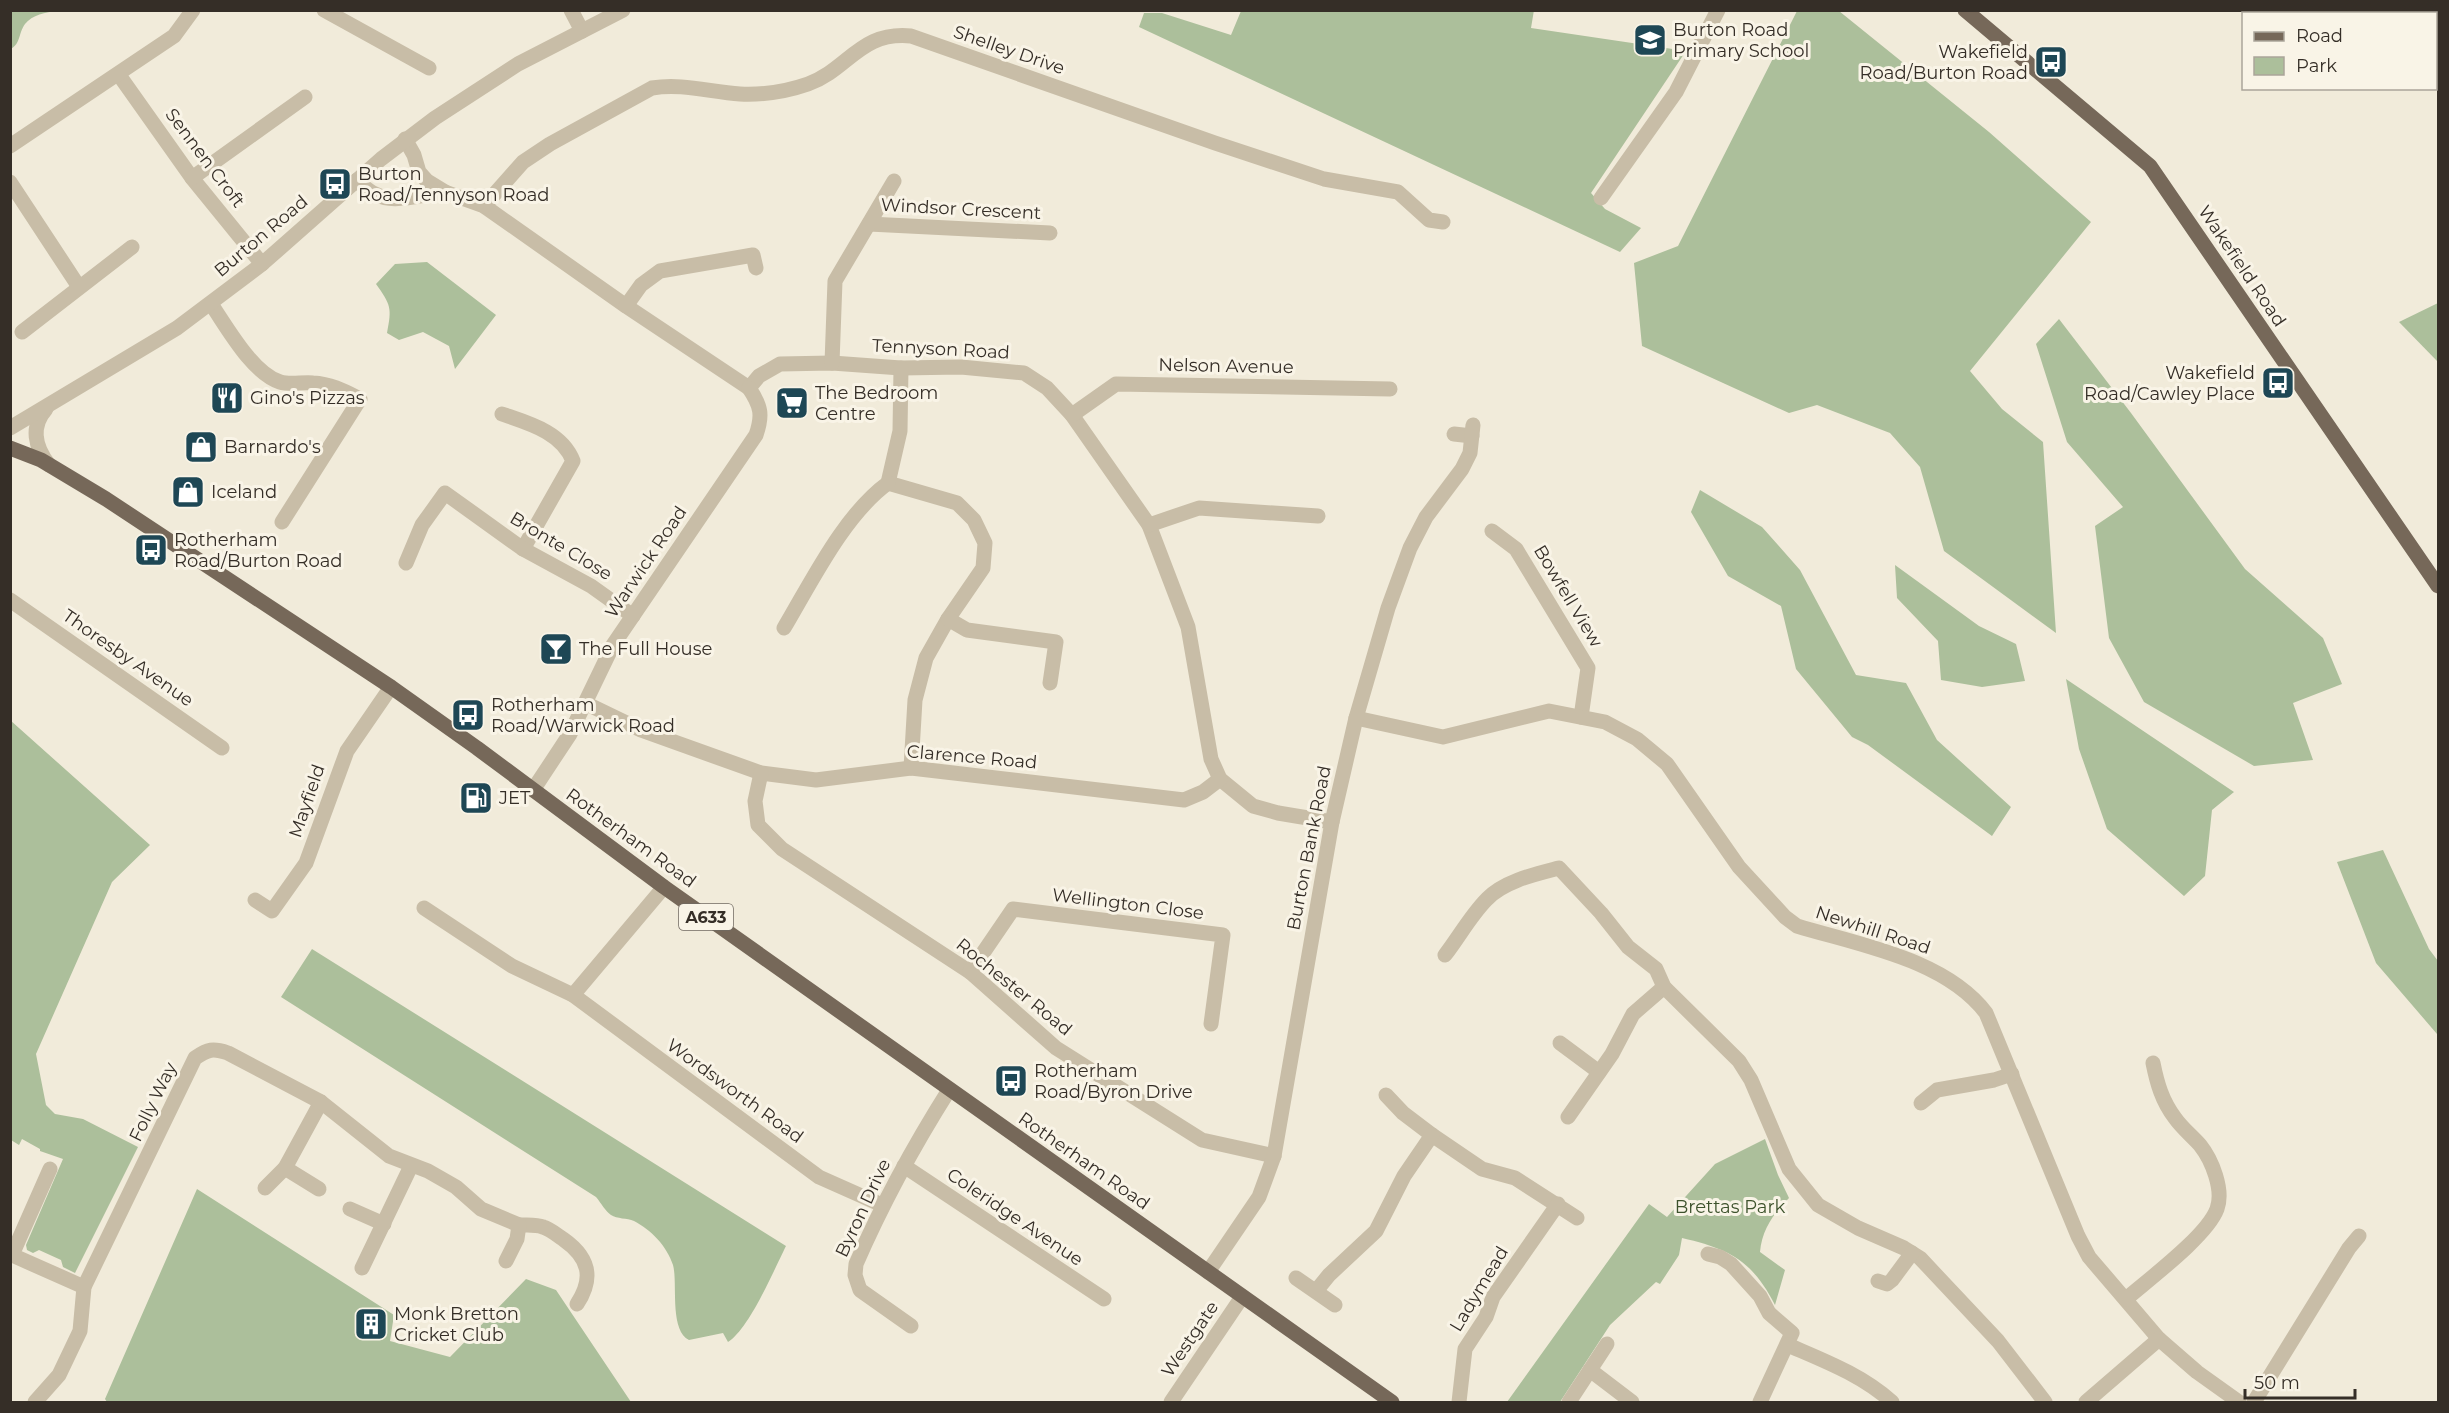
<svg xmlns="http://www.w3.org/2000/svg" width="2449" height="1413" font-family="Montserrat,sans-serif">
  <style>
    .green { fill: #acbf9b }
    .lines { fill: none; stroke-linecap: round; stroke-linejoin: round }
    .river { stroke: #7aa1ad; stroke-width: 27 }
    .minor { stroke: #c8bda7; stroke-width: 15 }
    .major { stroke: #766859; stroke-width: 15 }
    .labels { text-anchor: middle; dominant-baseline: central; stroke-width: 6; stroke-linejoin: round; paint-order: stroke }
    .shield { fill: #f9f4e7; stroke: #706961; stroke-width: 1.5 }
    .shield-label { font-size: 16px; font-weight: bold; fill: #352e27 }
    .poi-label { font-size: 18px; fill: #352e27; stroke: #f9f4e7; text-anchor: start }
    .street-label { font-size: 18px; fill: #352e27; stroke: #f9f4e7 }
    .park-label { font-size: 18px; fill: #3d522c; stroke: #f9f4e7 }
  </style>
  <rect width="100%" height="100%" fill="#f1ebda"/>
  <g class="green">
    <path d="M11,10H57V11C46,12 32,15 25,24C18,34 21,43 11,49Z"/>
    <polygon points="1534,10 1531,28 1686,51 1591,193 1605,209 1641,228 1620,252 1139,27 1144,13 1162,13 1231,35 1241,11"/>
    <polygon points="1797,11 1839,11 1989,132 2091,222 1970,371 2002,409 2043,442 2056,633 1944,551 1920,467 1890,433 1817,405 1789,413 1642,346 1634,263 1678,246"/>
    <polygon points="2405,11 2438,11 2438,41 2436,38 2436,14 2408,13"/>
    <path d="M427,262L496,315L455,369L449,346L423,332L399,340L387,333C392,308 391,305 376,284L395,264Z"/>
    <polygon points="2438,303 2438,362 2399,322"/>
    <polygon points="2059,319 2131,413 2245,569 2323,638 2342,684 2293,703 2313,760 2254,766 2144,702 2109,638 2095,526 2123,507 2067,442 2036,344"/>
    <polygon points="1700,490 1762,527 1800,570 1856,675 1906,683 1937,740 2011,807 1992,836 1868,745 1852,737 1796,669 1781,606 1728,576 1691,512"/>
    <polygon points="1895,565 1979,626 2016,644 2025,681 1982,687 1941,680 1938,641 1897,598"/>
    <polygon points="2066,679 2234,792 2212,810 2205,876 2184,896 2107,829 2079,749"/>
    <polygon points="10,720 150,845 112,882 36,1054 46,1105 55,1114 83,1119 138,1147 75,1273 63,1267 61,1260 39,1250 33,1253 27,1250 26,1245 63,1159 40,1151 40,1149 22,1139 19,1145 11,1140"/>
    <polygon points="2383,850 2429,949 2438,961 2437,1034 2376,963 2337,862"/>
    <path d="M312,949L786,1246C774,1270 749,1329 728,1342L723,1333L689,1340C669,1330 678,1283 673,1265C667,1246 651,1230 634,1221C627,1218 617,1219 611,1215C606,1212 601,1203 596,1197L281,997Z"/>
    <path d="M1765,1139L1778,1175L1789,1198C1774,1213 1762,1229 1760,1252L1785,1270L1775,1305C1752,1260 1729,1249 1682,1238L1679,1255L1660,1284L1656,1282L1610,1325L1560,1402H1507L1649,1204L1667,1217L1715,1164Z"/>
    <polygon points="197,1189 394,1315 390,1341 450,1357 526,1279 556,1290 631,1402 107,1402 105,1399"/>
  </g>
  <g class="lines">
    <g class="river">
      <polyline points="2416,10 2419,14"/>
      <polyline points="2436,29 2438,32"/>
    </g>
    <g class="minor">
      <polyline points="324,10 429,68"/>
      <polyline points="571,10 582,31"/>
      <polyline points="119,75 192,178 262,264"/>
      <polyline points="405,139 414,155 419,172 427,181 445,192 484,206 626,306 749,388 759,376 780,364 832,363 901,368 961,367 1024,373 1047,388 1072,415 1149,525 1188,627 1211,759 1220,779 1253,806 1278,813 1332,822"/>
      <polyline points="10,146 174,36 193,10"/>
      <polyline points="192,178 305,97"/>
      <path d="M357,180C383,210 411,196 445,192"/>
      <polyline points="10,182 79,287"/>
      <polyline points="1601,198 1676,92 1718,10"/>
      <path d="M484,206L523,162L550,144L652,88C682,83 710,92 740,94C762,95 788,91 808,84C849,69 860,31 911,36L1215,143L1324,179L1398,192L1429,220L1443,222"/>
      <polyline points="869,224 1050,233"/>
      <path d="M211,304C227,327 252,373 280,382C290,385 302,382 313,383C331,384 344,391 360,399L282,522"/>
      <polyline points="626,306 641,285 660,271 753,255 756,268"/>
      <polyline points="22,332 132,247"/>
      <polyline points="832,363 835,281 894,181"/>
      <polyline points="901,368 900,431 888,483 957,503 974,520 985,543 983,568 948,619 926,658 915,700 911,768"/>
      <path d="M46,409C30,427 35,447 49,465"/>
      <path d="M502,414C528,423 562,432 573,461L523,549"/>
      <polyline points="1072,415 1116,384 1390,389"/>
      <polyline points="10,428 177,328 262,264 381,159 435,118 518,64 623,10"/>
      <polyline points="1454,434 1472,436"/>
      <polyline points="1149,525 1199,508 1318,516"/>
      <polyline points="1492,531 1516,549 1588,668 1581,717"/>
      <polyline points="406,563 422,525 445,493 523,549 591,586 633,616"/>
      <polyline points="10,600 222,748"/>
      <polyline points="948,619 967,630 1056,642 1050,683"/>
      <path d="M784,628C812,581 844,515 888,483"/>
      <polyline points="585,703 641,730 761,773 816,780 911,768 1184,800 1203,792 1220,779"/>
      <path d="M1356,718L1443,737L1549,711L1605,722L1637,739L1667,764L1739,867L1785,917L1797,926C1859,945 1945,959 1986,1013L2078,1236L2089,1257L2159,1339L2197,1372L2239,1402"/>
      <polyline points="761,773 755,801 758,825 782,849 970,972 1056,1048 1202,1140 1274,1156"/>
      <path d="M533,790L570,734L613,645L756,435C763,415 761,406 749,388"/>
      <polyline points="255,900 272,911 306,863 347,751 391,687"/>
      <polyline points="424,908 512,966 573,995 819,1177 882,1205"/>
      <path d="M1445,955C1459,937 1471,915 1487,899C1504,881 1536,874 1559,868L1601,913L1628,947L1656,969L1664,987L1739,1061L1751,1080L1789,1169L1818,1205L1858,1228L1904,1248L1920,1258L1998,1341L2045,1402"/>
      <polyline points="970,972 1013,909 1223,935 1211,1024"/>
      <polyline points="573,995 664,887"/>
      <polyline points="1560,1043 1599,1072"/>
      <polyline points="1386,1095 1403,1113 1432,1135 1482,1169 1515,1178 1577,1218"/>
      <polyline points="1921,1103 1937,1090 1994,1080 2012,1074"/>
      <polyline points="1568,1117 1612,1054 1633,1014 1664,987"/>
      <polyline points="904,1166 1104,1299"/>
      <polyline points="285,1168 319,1189"/>
      <polyline points="50,1169 12,1255 84,1287"/>
      <polyline points="265,1188 285,1168 321,1102"/>
      <polyline points="350,1209 384,1224"/>
      <path d="M519,1225C527,1225 536,1224 543,1227C550,1229 557,1235 563,1239C590,1258 594,1278 577,1304"/>
      <polyline points="1708,1254 1720,1257 1731,1264 1760,1296 1769,1313 1792,1333 1760,1402"/>
      <polyline points="362,1268 411,1166"/>
      <polyline points="1208,1272 1259,1197 1274,1156 1332,822 1356,718 1388,608 1410,548 1426,517 1462,469 1470,453 1473,425"/>
      <polyline points="1296,1278 1335,1305"/>
      <polyline points="1878,1281 1887,1284 1892,1280 1912,1253"/>
      <polyline points="1316,1291 1329,1275 1376,1231 1404,1176 1432,1135"/>
      <path d="M2126,1299C2149,1279 2207,1236 2217,1209C2224,1190 2212,1160 2200,1145C2192,1136 2182,1128 2175,1118C2162,1101 2157,1083 2153,1063"/>
      <path d="M911,1326L860,1290L855,1275L856,1264C883,1202 913,1147 949,1090"/>
      <path d="M1788,1345C1825,1361 1862,1375 1892,1402"/>
      <polyline points="1590,1370 1632,1402"/>
      <path d="M35,1402L59,1375L80,1331L84,1287L195,1058C208,1049 213,1048 228,1053L321,1102L389,1156L428,1171L456,1187L481,1209L519,1225L517,1239L506,1261"/>
      <polyline points="1171,1402 1242,1297"/>
      <polyline points="1459,1402 1465,1349 1486,1317 1493,1297 1558,1204"/>
      <polyline points="1569,1402 1607,1344"/>
      <polyline points="2086,1402 2159,1339"/>
      <polyline points="2254,1402 2349,1248 2359,1236"/>
    </g>
    <g class="major">
      <polyline points="1965,10 2150,166 2438,586"/>
      <polyline points="10,448 41,460 106,499 391,687 477,748 664,887 1392,1402"/>
    </g>
  </g>
  <defs>
    <g id="school-square" transform="scale(1.725)"><rect x="-9" y="-9" width="18" height="18" rx="4" fill="#1e4755" stroke="#f9f4e7"/><path d="M0-5L7-2L0 1L-7-2ZM-4 1L0 2.5L4 1V4Q0 6-4 4Z" fill="#fff"/></g>
    <g id="bus-square" transform="scale(1.725)"><rect x="-9" y="-9" width="18" height="18" rx="4" fill="#1e4755" stroke="#f9f4e7"/><path d="M-5-6H5V4H4V6H2V4H-2V6H-4V4H-5ZM-3.5-4V0h7V-4ZM-3.5 1.2v1.5H-2V1.2ZM2 1.2v1.5H3.5V1.2Z" fill="#fff"/></g>
    <g id="restaurant-square" transform="scale(1.725)"><rect x="-9" y="-9" width="18" height="18" rx="4" fill="#1e4755" stroke="#f9f4e7"/><path d="M-5-6h1v4h1v-4h1v4h1v-4h1v5L-1.5 .5V6h-2V.5L-5-1ZM5-6V6H3V1.5H1.5Q1.5-4 5-6Z" fill="#fff"/></g>
    <g id="supermarket-square" transform="scale(1.725)"><rect x="-9" y="-9" width="18" height="18" rx="4" fill="#1e4755" stroke="#f9f4e7"/><path d="M-6-5.5h2.5l.6 2H6L4.5 2H-2.5L-4.4-4H-6ZM-1.5 3.2a1.3 1.3 0 1 0 .1 0ZM3 3.2a1.3 1.3 0 1 0 .1 0Z" fill="#fff"/></g>
    <g id="shop-square" transform="scale(1.725)"><rect x="-9" y="-9" width="18" height="18" rx="4" fill="#1e4755" stroke="#f9f4e7"/><path d="M-5-2.5h2.3a2.7 3.5 0 0 1 5.4 0H5L5.5 6h-11ZM-1.5-2.5h3a1.5 2.3 0 0 0-3 0Z" fill="#fff"/></g>
    <g id="bar-square" transform="scale(1.725)"><rect x="-9" y="-9" width="18" height="18" rx="4" fill="#1e4755" stroke="#f9f4e7"/><path d="M-6-5H6L.8 .8V4.5H3.5V6h-7V4.5H-.8V.8Z" fill="#fff"/></g>
    <g id="fuel-square" transform="scale(1.725)"><rect x="-9" y="-9" width="18" height="18" rx="4" fill="#1e4755" stroke="#f9f4e7"/><path d="M-5.5-6h7V0h2V4h1.3V-2.5L3-4.5l.8-.8L6-3V5H2.5V1h-1V6h-7ZM-4.2-4.7v3.2H.2V-4.7Z" fill="#fff"/></g>
    <g id="building-square" transform="scale(1.725)"><rect x="-9" y="-9" width="18" height="18" rx="4" fill="#1e4755" stroke="#f9f4e7"/><path d="M-4-6H4V6H1V3H-1V6H-4ZM-2.5-4.3h1.7v1.8h-1.7ZM.8-4.3h1.7v1.8H.8ZM-2.5-1h1.7V.8h-1.7ZM.8-1h1.7V.8H.8Z" fill="#fff"/></g>
  </defs>
  <g fill-rule="evenodd">
    <use href="#school-square" x="1650" y="40"/>
    <use href="#bus-square" x="2051" y="62"/>
    <use href="#bus-square" x="335" y="184"/>
    <use href="#bus-square" x="2278" y="383"/>
    <use href="#restaurant-square" x="227" y="398"/>
    <use href="#supermarket-square" x="792" y="403"/>
    <use href="#shop-square" x="201" y="447"/>
    <use href="#shop-square" x="188" y="492"/>
    <use href="#bus-square" x="151" y="550"/>
    <use href="#bar-square" x="556" y="649"/>
    <use href="#bus-square" x="468" y="715"/>
    <use href="#fuel-square" x="476" y="798"/>
    <use href="#bus-square" x="1011" y="1081"/>
    <use href="#building-square" x="371" y="1324"/>
  </g>
  <g class="labels">
    <rect class="shield" x="679" y="904" width="54" height="26" rx="4.5"/>
    <g class="shield-label">
      <text x="706" y="917">A633</text>
    </g>
    <g class="poi-label">
      <text x="1673" y="30">Burton Road<tspan x="1673" dy="21">Primary School</tspan></text>
      <text x="2028" y="52" text-anchor="end">Wakefield<tspan x="2028" dy="21">Road/Burton Road</tspan></text>
      <text x="358" y="174">Burton<tspan x="358" dy="21">Road/Tennyson Road</tspan></text>
      <text x="2255" y="373" text-anchor="end">Wakefield<tspan x="2255" dy="21">Road/Cawley Place</tspan></text>
      <text x="815" y="393">The Bedroom<tspan x="815" dy="21">Centre</tspan></text>
      <text x="250" y="398">Gino's Pizzas</text>
      <text x="224" y="447">Barnardo's</text>
      <text x="211" y="492">Iceland</text>
      <text x="174" y="540">Rotherham<tspan x="174" dy="21">Road/Burton Road</tspan></text>
      <text x="579" y="649">The Full House</text>
      <text x="491" y="705">Rotherham<tspan x="491" dy="21">Road/Warwick Road</tspan></text>
      <text x="499" y="798">JET</text>
      <text x="1034" y="1071">Rotherham<tspan x="1034" dy="21">Road/Byron Drive</tspan></text>
      <text x="394" y="1314">Monk Bretton<tspan x="394" dy="21">Cricket Club</tspan></text>
    </g>
    <g class="street-label">
      <text transform="translate(1009 50) rotate(19)">Shelley Drive</text>
      <text transform="translate(205 158) rotate(53)">Sennen Croft</text>
      <text transform="translate(961 209) rotate(3)">Windsor Crescent</text>
      <text transform="translate(261 236) rotate(-40)">Burton Road</text>
      <text transform="translate(2242 266) rotate(56)">Wakefield Road</text>
      <text transform="translate(941 349) rotate(3)">Tennyson Road</text>
      <text transform="translate(1226 366) rotate(1)">Nelson Avenue</text>
      <text transform="translate(561 546) rotate(31)">Bronte Close</text>
      <text transform="translate(646 562) rotate(-56)">Warwick Road</text>
      <text transform="translate(1568 596) rotate(59)">Bowfell View</text>
      <text transform="translate(128 658) rotate(35)">Thoresby Avenue</text>
      <text transform="translate(972 757) rotate(5)">Clarence Road</text>
      <text transform="translate(307 801) rotate(-71)">Mayfield</text>
      <text transform="translate(631 838) rotate(36)">Rotherham Road</text>
      <text transform="translate(1309 848) rotate(-79)">Burton Bank Road</text>
      <text transform="translate(1128 904) rotate(7)">Wellington Close</text>
      <text transform="translate(1873 930) rotate(18)">Newhill Road</text>
      <text transform="translate(1014 987) rotate(39)">Rochester Road</text>
      <text transform="translate(735 1091) rotate(36)">Wordsworth Road</text>
      <text transform="translate(153 1102) rotate(-64)">Folly Way</text>
      <text transform="translate(1084 1161) rotate(35)">Rotherham Road</text>
      <text transform="translate(863 1208) rotate(-65)">Byron Drive</text>
      <text transform="translate(1015 1217) rotate(34)">Coleridge Avenue</text>
      <text transform="translate(1479 1289) rotate(-59)">Ladymead</text>
      <text transform="translate(1190 1339) rotate(-56)">Westgate</text>
    </g>
    <g class="park-label">
      <text x="1730" y="1207">Brettas Park</text>
    </g>
  </g>
  <rect width="2449" height="1413" fill="none" stroke="#352e27" stroke-width="24"/>
  <rect x="2242" y="12" width="195" height="78" fill="#f9f4e7" stroke="#aba59a" stroke-width="1.5"/>
  <rect x="2254" y="32" width="30" height="9" fill="#766859" stroke="#aba59a" stroke-width="1.5"/>
  <text x="2296" y="42" font-size="18" fill="#352e27">Road</text>
  <rect x="2254" y="57" width="30" height="18" fill="#acbf9b" stroke="#aba59a" stroke-width="1.5"/>
  <text x="2296" y="72" font-size="18" fill="#352e27">Park</text>
  <path d="M2245 1389v9h110v-9" fill="none" stroke="#352e27" stroke-width="3"/>
  <text x="2254" y="1389" font-size="18" fill="#352e27" stroke="#f9f4e7" stroke-width="4.5" paint-order="stroke">50 m</text>
</svg>
